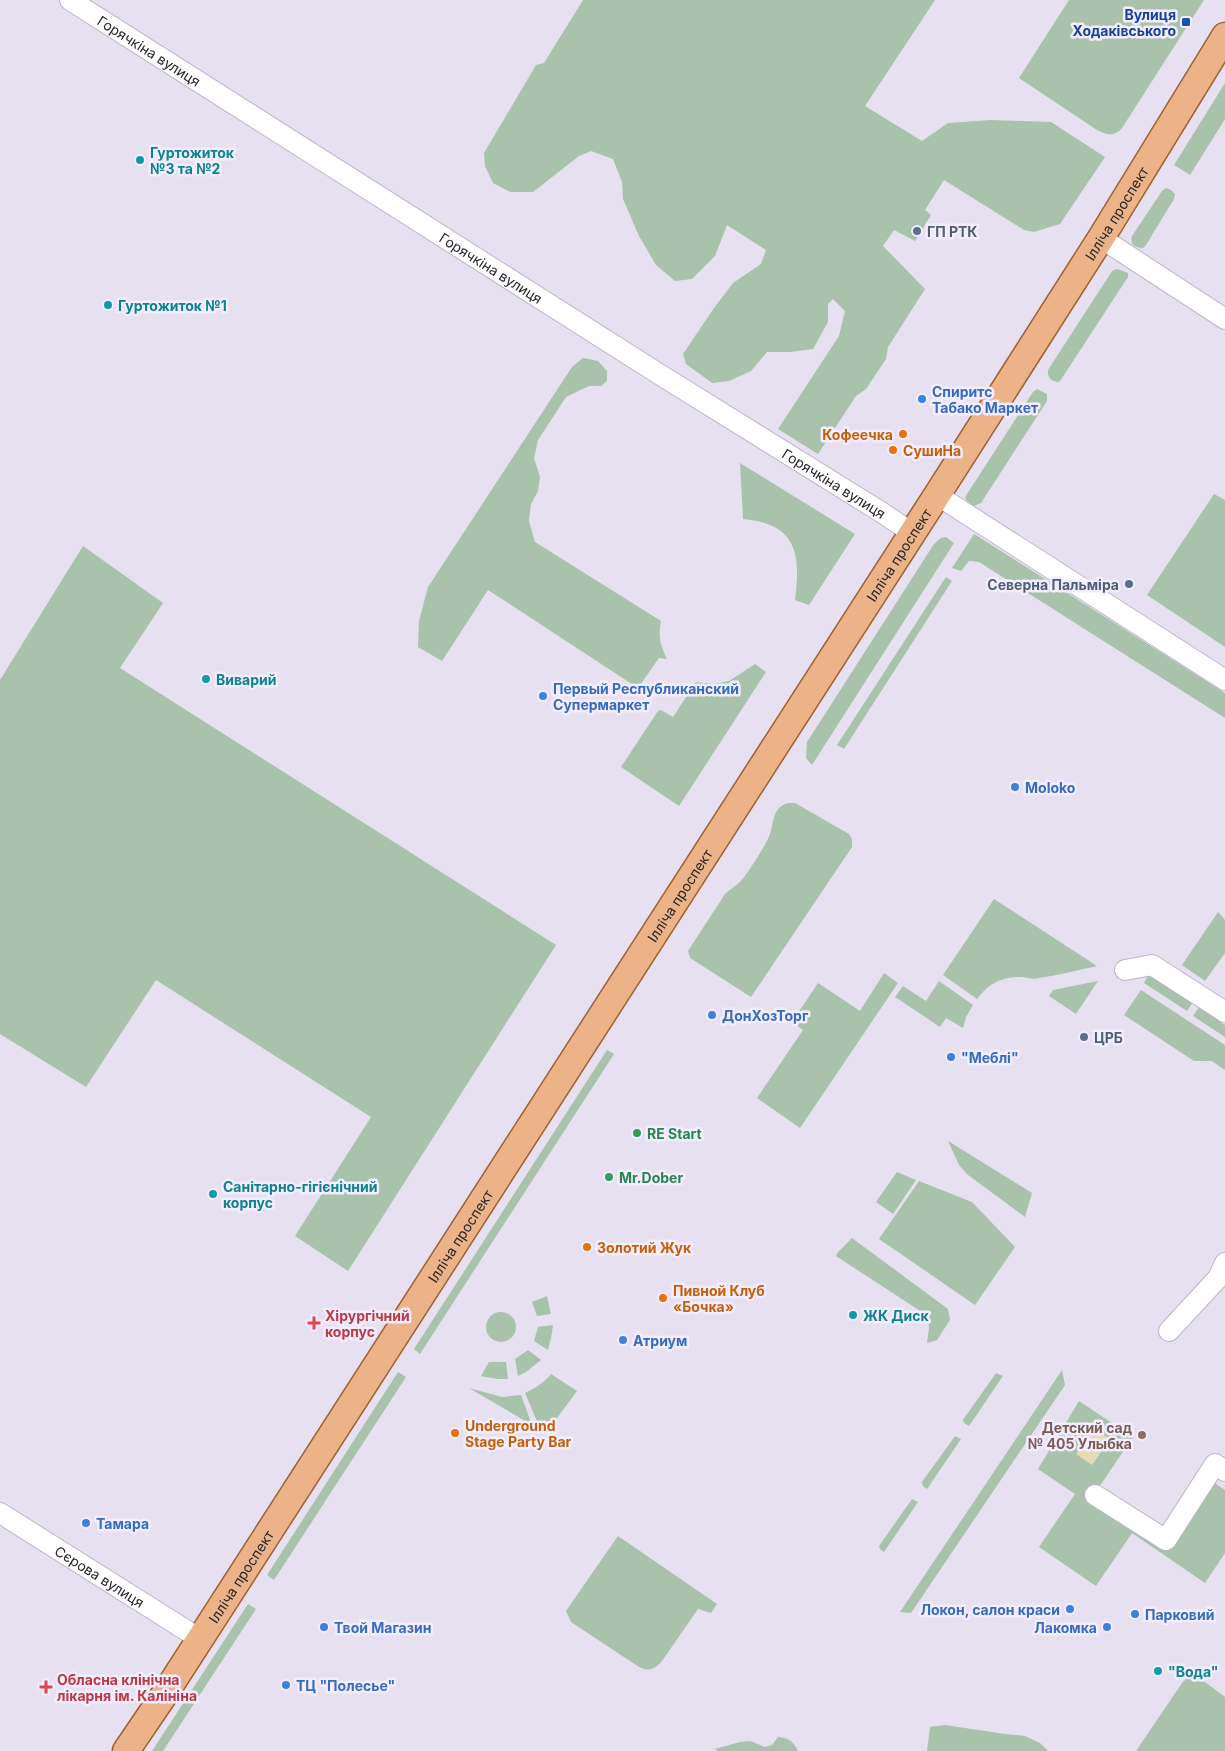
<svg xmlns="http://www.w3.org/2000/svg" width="1225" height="1751" font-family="Inter,sans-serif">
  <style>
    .green { fill: #a9c2ab }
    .sand { fill: #e4dab5 }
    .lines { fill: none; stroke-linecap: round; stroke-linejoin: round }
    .minor-casing { stroke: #bbb6c7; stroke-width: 22 }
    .major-casing { stroke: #9e6133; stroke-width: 29 }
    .minor { stroke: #fff; stroke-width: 20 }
    .major { stroke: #ebb387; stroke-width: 26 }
    .transit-dot { fill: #1a4fb4; stroke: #f3edff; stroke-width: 2 }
    .culture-dot { fill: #0f9aa8; stroke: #f3edff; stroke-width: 2 }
    .service-dot { fill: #5c6f8a; stroke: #f3edff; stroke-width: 2 }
    .shop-dot { fill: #3f7fe0; stroke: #f3edff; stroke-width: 2 }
    .food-dot { fill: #e8710a; stroke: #f3edff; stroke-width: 2 }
    .leisure-dot { fill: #2e9e5b; stroke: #f3edff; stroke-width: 2 }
    .health-dot { fill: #e0444e; stroke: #f3edff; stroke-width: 2 }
    .education-dot { fill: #8d6e63; stroke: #f3edff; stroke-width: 2 }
    .labels { text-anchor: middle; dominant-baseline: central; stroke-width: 5; stroke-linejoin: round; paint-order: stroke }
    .transit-label { font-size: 14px; font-weight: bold; fill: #164399; stroke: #f3edff; text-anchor: end }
    .street-label { font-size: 14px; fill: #28262c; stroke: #f3edff }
    .culture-label { font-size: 14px; font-weight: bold; fill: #0d838f; stroke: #f3edff; text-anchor: start }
    .service-label { font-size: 14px; font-weight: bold; fill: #4e5e75; stroke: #f3edff; text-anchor: start }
    .shop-label { font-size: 14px; font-weight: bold; fill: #366cbe; stroke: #f3edff; text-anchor: start }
    .food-label { font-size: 14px; font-weight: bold; fill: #c56008; stroke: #f3edff; text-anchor: start }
    .leisure-label { font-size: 14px; font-weight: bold; fill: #27864d; stroke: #f3edff; text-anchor: start }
    .health-label { font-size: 14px; font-weight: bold; fill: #be3a42; stroke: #f3edff; text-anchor: start }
    .education-label { font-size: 14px; font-weight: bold; fill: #785e54; stroke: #f3edff; text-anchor: end }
  </style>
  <rect width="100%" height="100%" fill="#e6e0f1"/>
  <g class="green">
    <polygon points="583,0 935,0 865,106 922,141 948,123 990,120 1051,122 1105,157 1060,224 1034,232 1024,230 944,180 925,210 931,215 915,241 894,230 883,246 925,289 888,347 886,359 866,389 856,396 818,454 778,429 839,336 845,311 833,299 828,304 828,322 813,349 790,352 767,352 751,371 729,381 712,383 686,364 683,354 714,308 733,283 761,264 766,250 727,225 715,256 692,279 675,281 656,265 639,236 623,199 622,182 613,159 591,151 579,156 533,192 510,192 493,183 485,166 484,153 536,65 544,63"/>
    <path d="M1069,0H1204L1122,128C1114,137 1107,135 1097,130L1019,78Z"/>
    <polygon points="1225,83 1225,119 1190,175 1174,165"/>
    <path d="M1166,188L1171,190L1175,194L1174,199L1146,245L1143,248C1134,248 1130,244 1132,236L1162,191Z"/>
    <path d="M1117,269L1128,273V277L1062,378L1059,382C1051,382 1047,377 1048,370L1112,271Z"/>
    <path d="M583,358L598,361L607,371V381L601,386H589L566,397L538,440L534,458L540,477L538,491L531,504L529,521L535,542L661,621C658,638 660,644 667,659L659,658L638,688L488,590L442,661L418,647L419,621L428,587L572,367Z"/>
    <polygon points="1037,389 1047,394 1047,401 981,503 974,506 967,501 965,498 967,494 1033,392"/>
    <path d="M740,463L855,534L809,605L795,600C801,554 797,524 743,519Z"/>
    <polygon points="1214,494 1225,500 1225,647 1147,595"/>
    <polygon points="974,534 1225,693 1225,718 979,562 969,561 961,571 952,568"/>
    <polygon points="946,537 954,543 812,765 806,758 807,742 934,544 941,538"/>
    <polygon points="83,546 163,603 120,668 556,945 348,1271 295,1236 371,1117 156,980 86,1087 0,1034 0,680"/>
    <polygon points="946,577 952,581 844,749 837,745"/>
    <polygon points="755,664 766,672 679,806 621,767 658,711 661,710 673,717 696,682 713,684 729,681"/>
    <path d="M787,803H795L802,807L849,834L852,839V847L751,997L690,958L688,951L725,894C730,889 736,886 740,882C747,875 764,847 768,839C775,825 770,810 787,803Z"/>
    <path d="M994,899L1097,966C1078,970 1059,975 1039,978C1033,980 1027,977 1020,977C1001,977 988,984 977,999L943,975Z"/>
    <polygon points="1218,912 1225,920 1225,953 1205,981 1182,965"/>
    <polygon points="884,973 898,983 800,1128 757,1098 803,1030 792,1022 818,983 860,1011"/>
    <polygon points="1149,974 1193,1002 1187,1011 1144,983"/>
    <polygon points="939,981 973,1005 966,1017 963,1028 946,1018 940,1027 895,997 903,986 926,1001"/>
    <polygon points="1098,981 1076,1014 1049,996 1053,990"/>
    <polygon points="1141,990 1225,1045 1225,1070 1212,1061 1194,1061 1124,1015"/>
    <polygon points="1199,1007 1225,1025 1225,1037 1193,1016"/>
    <polygon points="607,1050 614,1054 420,1354 414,1349"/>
    <polygon points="948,1141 1032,1193 1025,1217 968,1175 959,1165"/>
    <polygon points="897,1172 916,1180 893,1214 876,1202"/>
    <polygon points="919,1181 972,1202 1015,1247 975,1305 879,1239"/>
    <polygon points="852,1238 948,1309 950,1320 937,1340 927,1343 929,1328 928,1316 836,1256 838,1252"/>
    <polygon points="547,1296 551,1314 537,1316 532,1302"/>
    <circle cx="501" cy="1327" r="15"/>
    <polygon points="553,1325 552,1333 548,1350 534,1341 538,1327"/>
    <polygon points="528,1350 541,1360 526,1372 518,1376 515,1359"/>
    <polygon points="489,1362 506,1362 508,1379 497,1379 481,1376"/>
    <polygon points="1062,1370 1065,1385 911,1613 900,1612"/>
    <polygon points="398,1372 406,1377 274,1580 267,1575"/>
    <polygon points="996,1373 1003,1376 969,1426 964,1423 963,1420"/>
    <path d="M551,1374L577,1391L554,1422L539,1426L525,1393C535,1388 544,1383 551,1374Z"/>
    <polygon points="469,1388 502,1397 521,1395 532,1425"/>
    <polygon points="1079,1401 1133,1437 1097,1490 1172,1541 1213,1482 1225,1490 1225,1553 1205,1583 1132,1533 1096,1586 1039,1547 1075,1494 1038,1469"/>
    <polygon points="955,1436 961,1439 927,1489 923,1486 922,1482"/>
    <polygon points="912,1499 918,1502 884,1552 880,1549 879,1546"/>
    <path d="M618,1536L717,1604L711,1613L698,1609L662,1661C655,1669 649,1672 639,1667L571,1622L566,1611Z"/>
    <polygon points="248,1604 256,1609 163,1751 152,1751"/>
    <polygon points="1187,1678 1201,1679 1225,1697 1225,1751 1136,1751 1182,1683"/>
    <polygon points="945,1725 1005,1734 1025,1736 1040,1743 1048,1751 927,1751 930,1727"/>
    <path d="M778,1737C789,1738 793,1741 798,1751H718L715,1749L740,1742L750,1741L765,1747L772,1745Z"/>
  </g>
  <polygon class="sand" points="1094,1428 1110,1439 1092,1465 1076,1454"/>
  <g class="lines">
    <g class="minor-casing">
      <g id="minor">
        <path id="s1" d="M70,0L659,374L881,512L912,533"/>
        <polyline points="1101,238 1225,319"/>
        <polyline points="937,495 1225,680"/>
        <polyline points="1125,970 1152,965 1225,1012"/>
        <polyline points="1169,1331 1218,1278 1225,1263"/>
        <polyline points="1095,1495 1166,1540 1215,1464 1225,1471"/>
        <path id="s2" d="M0,1513L200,1639"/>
      </g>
    </g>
    <g class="major-casing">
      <g id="major">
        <path id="s3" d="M126,1751L164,1695L937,495L1101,238L1225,36"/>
      </g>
    </g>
    <use href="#minor" class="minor"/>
    <use href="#major" class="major"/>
  </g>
  <rect class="transit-dot" x="1181" y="17" width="10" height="10" rx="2.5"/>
  <g class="culture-dot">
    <circle cx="140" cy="160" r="5"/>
    <circle cx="108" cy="305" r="5"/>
    <circle cx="206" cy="679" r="5"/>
    <circle cx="213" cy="1194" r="5"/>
    <circle cx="853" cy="1315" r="5"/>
    <circle cx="1158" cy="1671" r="5"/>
  </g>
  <g class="service-dot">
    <circle cx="917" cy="231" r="5"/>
    <circle cx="1129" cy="584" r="5"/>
    <circle cx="1084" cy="1037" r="5"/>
  </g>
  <g class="shop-dot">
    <circle cx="922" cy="399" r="5"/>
    <circle cx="543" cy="696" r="5"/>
    <circle cx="1015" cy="787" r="5"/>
    <circle cx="712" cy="1015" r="5"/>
    <circle cx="951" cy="1057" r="5"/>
    <circle cx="623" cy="1340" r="5"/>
    <circle cx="86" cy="1523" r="5"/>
    <circle cx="1070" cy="1609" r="5"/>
    <circle cx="1135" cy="1614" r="5"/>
    <circle cx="324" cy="1627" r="5"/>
    <circle cx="1107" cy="1627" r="5"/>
    <circle cx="286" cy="1685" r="5"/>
  </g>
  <g class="food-dot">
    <circle cx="903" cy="434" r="5"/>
    <circle cx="893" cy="450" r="5"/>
    <circle cx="587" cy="1247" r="5"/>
    <circle cx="663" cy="1298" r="5"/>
    <circle cx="455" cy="1433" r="5"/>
  </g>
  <g class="leisure-dot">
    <circle cx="637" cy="1133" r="5"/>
    <circle cx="609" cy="1177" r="5"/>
  </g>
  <g class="health-dot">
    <path d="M311.5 1315.5h5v5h5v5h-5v5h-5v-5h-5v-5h5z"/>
    <path d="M43.5 1679.5h5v5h5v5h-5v5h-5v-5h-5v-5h5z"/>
  </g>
  <circle class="education-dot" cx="1142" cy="1435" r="5"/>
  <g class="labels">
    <g class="transit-label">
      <text x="1176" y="14">Вулиця<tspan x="1176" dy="16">Ходаківського</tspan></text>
    </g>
    <g class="street-label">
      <text stroke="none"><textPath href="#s1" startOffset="94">Горячкіна вулиця</textPath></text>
      <text stroke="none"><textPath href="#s3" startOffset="1829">Ілліча проспект</textPath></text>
      <text stroke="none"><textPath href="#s1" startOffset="499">Горячкіна вулиця</textPath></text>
      <text stroke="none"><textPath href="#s1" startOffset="904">Горячкіна вулиця</textPath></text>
      <text stroke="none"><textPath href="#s3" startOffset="1424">Ілліча проспект</textPath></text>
      <text stroke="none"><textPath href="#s3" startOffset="1019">Ілліча проспект</textPath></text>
      <text stroke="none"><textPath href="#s3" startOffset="614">Ілліча проспект</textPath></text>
      <text stroke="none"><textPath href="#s2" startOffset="118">Сєрова вулиця</textPath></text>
      <text stroke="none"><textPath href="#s3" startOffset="209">Ілліча проспект</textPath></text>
    </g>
    <g class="culture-label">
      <text x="150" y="152">Гуртожиток<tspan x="150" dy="16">№3 та №2</tspan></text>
      <text x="118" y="305">Гуртожиток №1</text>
      <text x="216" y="679">Виварий</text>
      <text x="223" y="1186">Санітарно-гігієнічний<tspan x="223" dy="16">корпус</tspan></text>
      <text x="863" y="1315">ЖК Диск</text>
      <text x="1168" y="1671">"Вода"</text>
    </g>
    <g class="service-label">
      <text x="927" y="231">ГП РТК</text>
      <text x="1119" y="584" text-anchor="end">Северна Пальміра</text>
      <text x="1094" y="1037">ЦРБ</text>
    </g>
    <g class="shop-label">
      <text x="932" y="391">Спиритc<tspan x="932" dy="16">Табако Маркет</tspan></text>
      <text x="553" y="688">Первый Республиканский<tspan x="553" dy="16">Супермаркет</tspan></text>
      <text x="1025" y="787">Moloko</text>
      <text x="722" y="1015">ДонХозТорг</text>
      <text x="961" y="1057">"Меблі"</text>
      <text x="633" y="1340">Атриум</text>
      <text x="96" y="1523">Тамара</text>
      <text x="1060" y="1609" text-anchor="end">Локон, салон краси</text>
      <text x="1145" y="1614">Парковий</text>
      <text x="334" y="1627">Твой Магазин</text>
      <text x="1097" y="1627" text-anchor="end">Лакомка</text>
      <text x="296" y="1685">ТЦ "Полесье"</text>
    </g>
    <g class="food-label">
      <text x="893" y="434" text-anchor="end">Кофеечка</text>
      <text x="903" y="450">СушиНа</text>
      <text x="597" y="1247">Золотий Жук</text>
      <text x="673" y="1290">Пивной Клуб<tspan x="673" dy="16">«Бочка»</tspan></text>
      <text x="465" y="1425">Underground<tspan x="465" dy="16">Stage Party Bar</tspan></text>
    </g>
    <g class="leisure-label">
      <text x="647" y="1133">RE Start</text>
      <text x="619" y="1177">Mr.Dober</text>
    </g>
    <g class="health-label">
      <text x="325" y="1315">Хірургічний<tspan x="325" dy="16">корпус</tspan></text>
      <text x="57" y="1679">Обласна клінічна<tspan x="57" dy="16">лікарня ім. Калініна</tspan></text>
    </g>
    <g class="education-label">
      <text x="1132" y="1427">Детский сад<tspan x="1132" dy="16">№ 405 Улыбка</tspan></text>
    </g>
  </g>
</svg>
